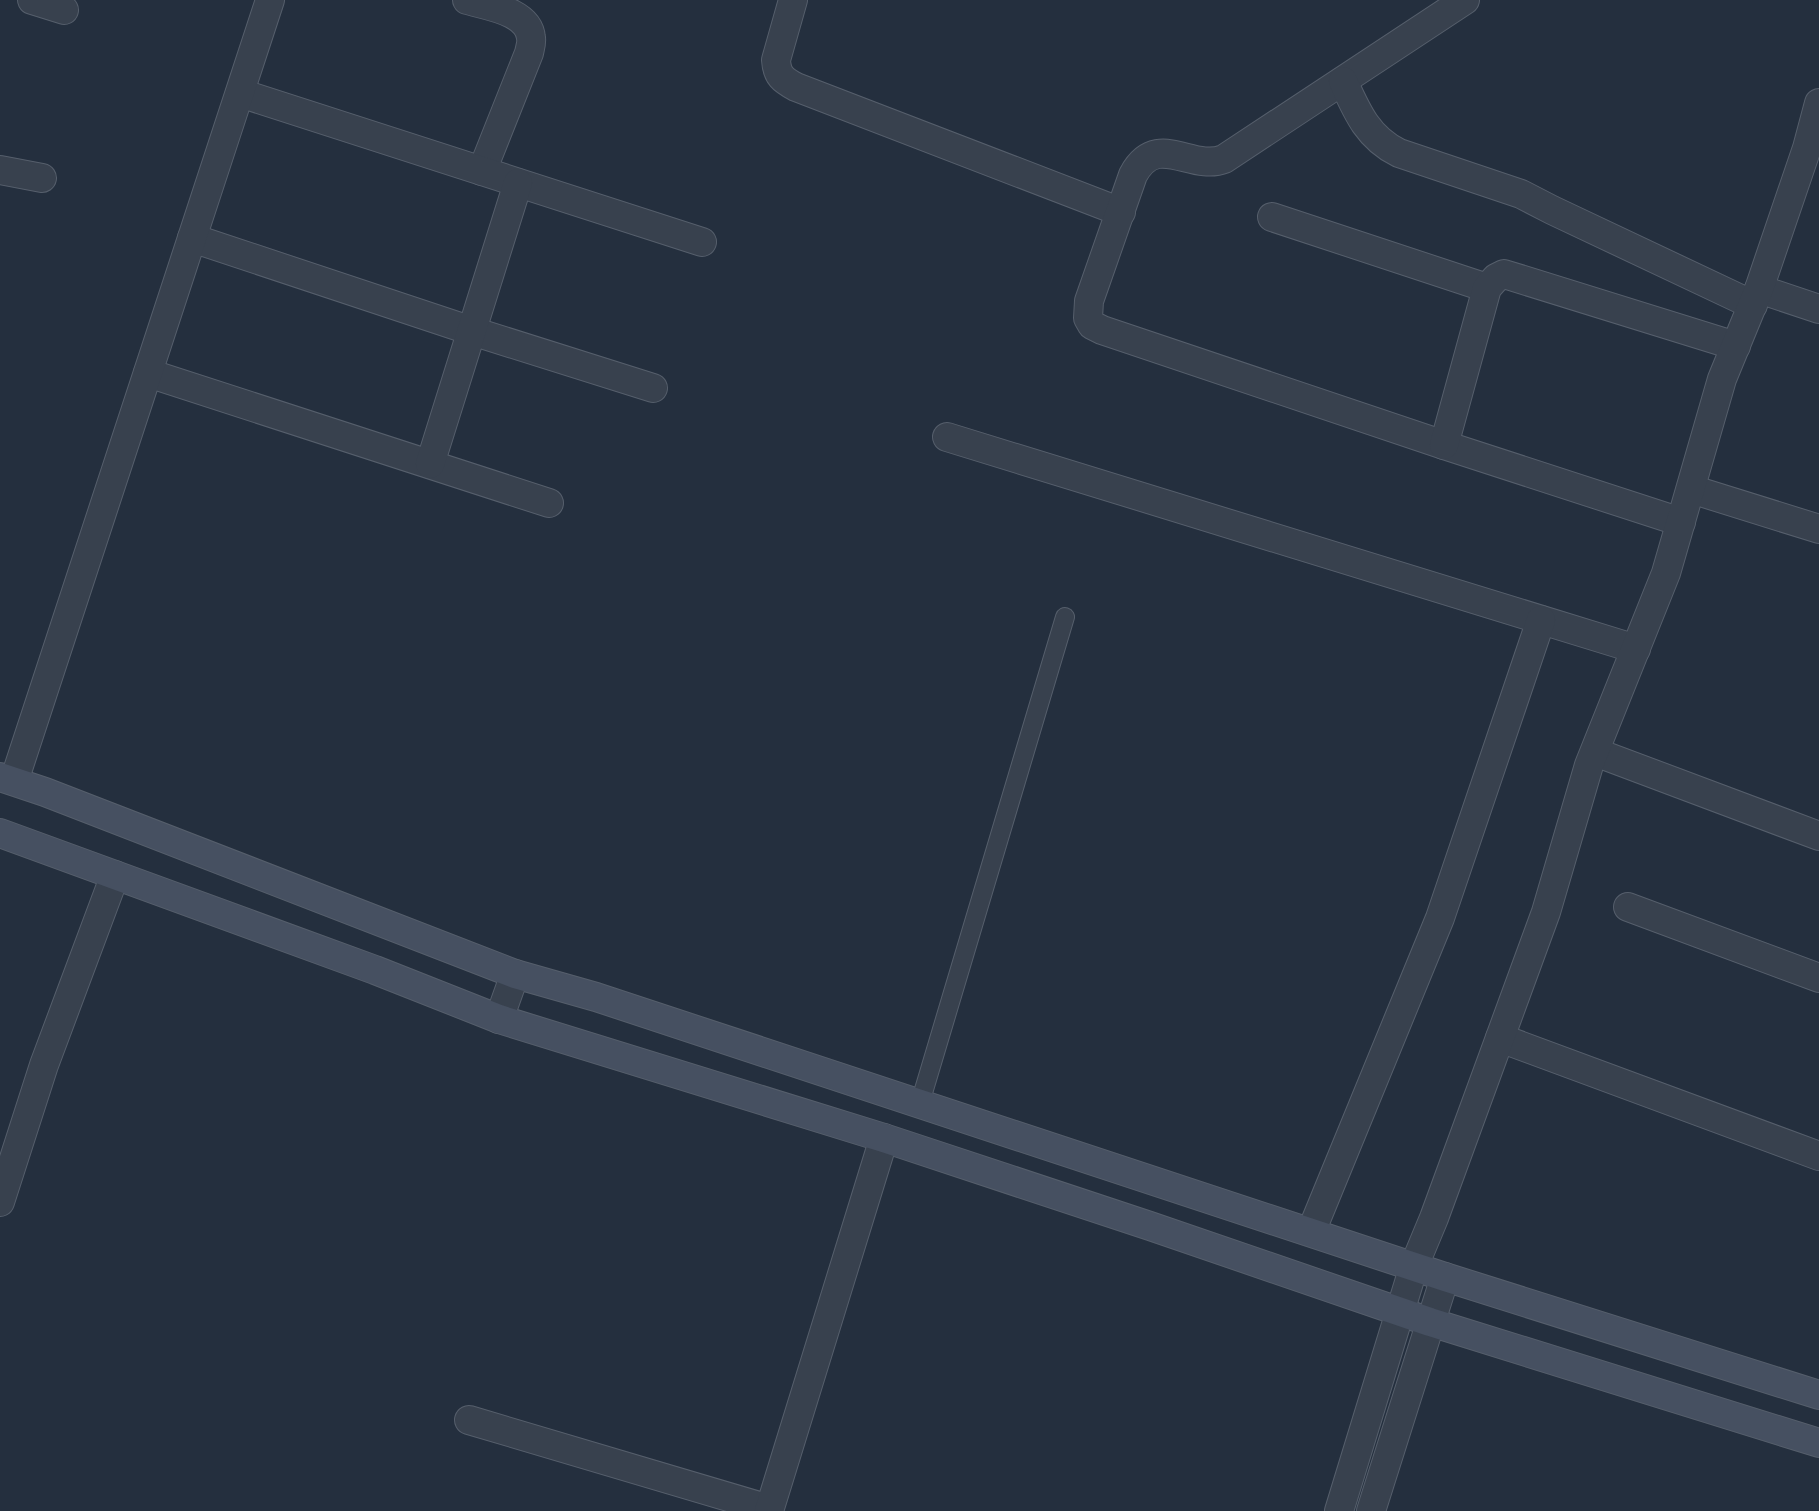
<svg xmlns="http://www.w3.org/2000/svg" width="1819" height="1511" font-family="Arial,sans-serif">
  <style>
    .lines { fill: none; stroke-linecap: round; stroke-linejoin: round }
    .service-casing { stroke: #565f6c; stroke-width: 20 }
    .minor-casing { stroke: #565f6c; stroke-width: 30 }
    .tertiary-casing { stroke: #565f6c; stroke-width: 30 }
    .secondary-casing { stroke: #565f6c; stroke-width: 30 }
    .service { stroke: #38414e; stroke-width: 18 }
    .minor { stroke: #38414e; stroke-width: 28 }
    .tertiary { stroke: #38414e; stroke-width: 28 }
    .secondary { stroke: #465061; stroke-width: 28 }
  </style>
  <rect width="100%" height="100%" fill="#242f3e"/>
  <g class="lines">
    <g class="service-casing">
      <polyline id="service" points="920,1103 1065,617"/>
    </g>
    <g class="minor-casing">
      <g id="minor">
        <polyline points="32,0 64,10"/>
        <path d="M467,0C487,6 529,11 531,38C532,42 530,48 529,53L482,171"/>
        <path d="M793,0L776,60C777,76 783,80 796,87L1121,212"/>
        <path d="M1465,0L1224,159C1191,172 1157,130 1133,175L1089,301L1088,318L1092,325L1102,330L1444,445L1681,522"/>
        <path d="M1343,81C1357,112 1368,138 1399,153L1521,194L1552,210L1753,305"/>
        <polyline points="240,93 702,242"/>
        <polyline points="0,170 42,178"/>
        <polyline points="1272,217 1487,288"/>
        <polyline points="192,238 472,331 653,388"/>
        <polyline points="1759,289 1819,309"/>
        <polyline points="148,373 549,503"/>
        <polyline points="947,437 1636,649"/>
        <polyline points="1444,445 1487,288 1496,278 1504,274 1736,346"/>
        <polyline points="430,464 518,183"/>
        <polyline points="1691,489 1819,529"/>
        <polyline points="1595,752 1819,836"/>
        <polyline points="14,781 270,0"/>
        <polyline points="1628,907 1819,978"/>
        <polyline points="1500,1038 1819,1156"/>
        <polyline points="0,1202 44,1065 115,875"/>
        <polyline points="1311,1232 1440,918 1541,620"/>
        <polyline points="469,1420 769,1509"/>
        <polyline points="769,1511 884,1138"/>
        <polyline points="1339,1511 1414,1266 1434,1218 1546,912 1589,765 1666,573 1722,379 1759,289 1807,148 1819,103"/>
        <polyline points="1371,1511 1445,1277"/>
      </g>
    </g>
    <g class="tertiary-casing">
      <polyline id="tertiary" points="499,1019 515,974"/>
    </g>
    <g class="secondary-casing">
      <g id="secondary">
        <polyline points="0,777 45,792 515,974 596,997 1445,1277 1819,1395"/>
        <polyline points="0,833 375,970 499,1019 884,1138 1150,1226 1430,1322 1819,1443"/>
      </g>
    </g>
    <use href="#service" class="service"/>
    <use href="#minor" class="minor"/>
    <use href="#tertiary" class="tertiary"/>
    <use href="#secondary" class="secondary"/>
  </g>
</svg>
